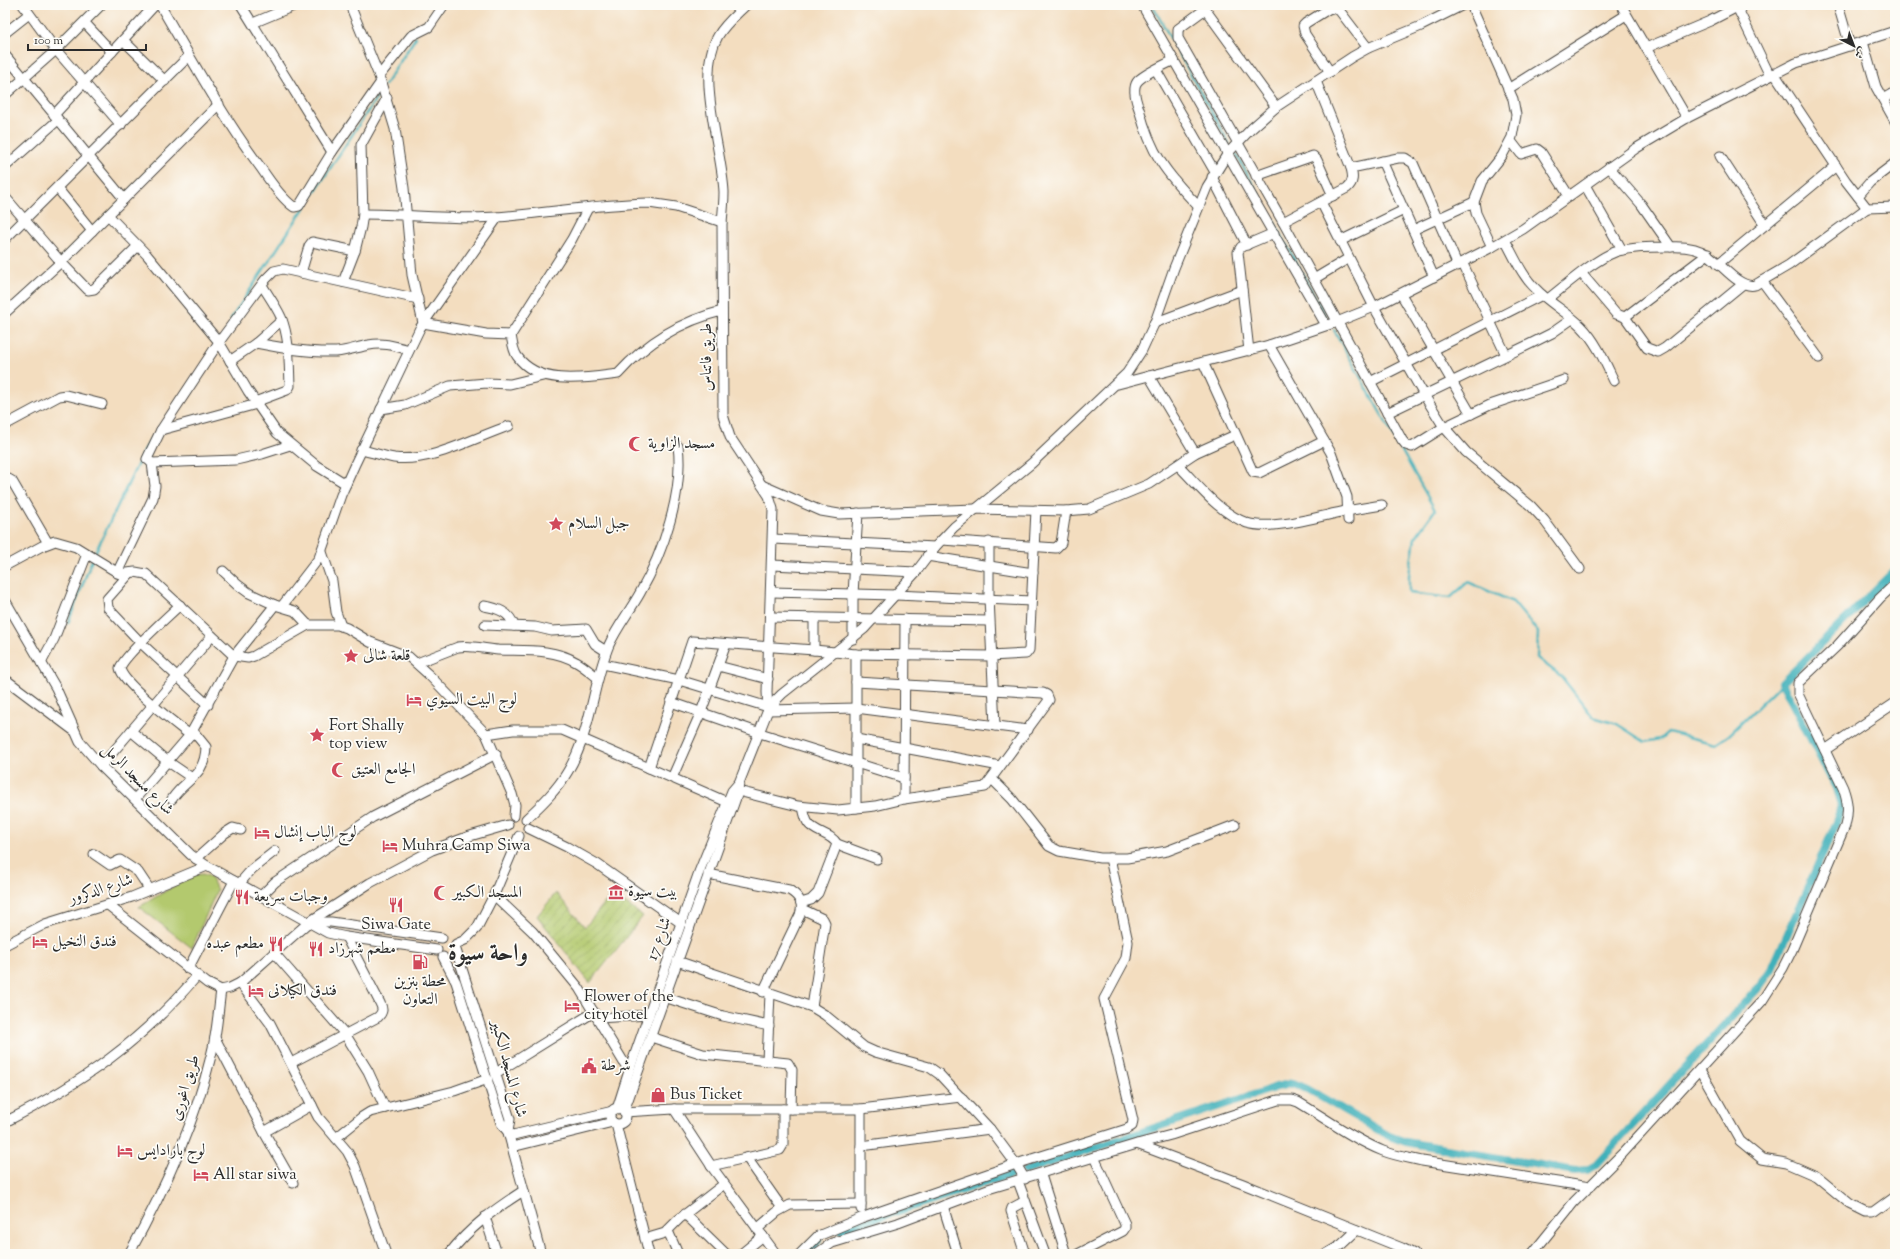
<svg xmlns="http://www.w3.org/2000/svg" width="1900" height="1259" font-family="'Sorts Mill Goudy',Amiri,serif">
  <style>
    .grass { fill: #b3c96e; stroke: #6f7a4c }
    .garden { fill: url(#garden-furrows); stroke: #6f7a4c }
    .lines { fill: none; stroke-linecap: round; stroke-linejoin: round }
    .stream { stroke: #40b0ba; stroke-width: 2.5 }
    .canal { stroke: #40b0ba; stroke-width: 8 }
    .minor-casing { stroke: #494641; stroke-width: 11 }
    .minor { stroke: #fff; stroke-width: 9 }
    .labels { text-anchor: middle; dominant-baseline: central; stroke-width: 3.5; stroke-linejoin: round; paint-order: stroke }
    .street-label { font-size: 16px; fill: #2b2b2b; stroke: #fdfcf7 }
    .poi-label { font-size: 16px; fill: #2b2b2b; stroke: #fdfcf7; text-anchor: start }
    .town-label { font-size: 24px; font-weight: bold; fill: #2b2b2b; stroke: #fdfcf7 }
  </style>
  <defs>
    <pattern id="garden-furrows" width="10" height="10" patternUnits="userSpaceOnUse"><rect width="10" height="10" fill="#b3c96e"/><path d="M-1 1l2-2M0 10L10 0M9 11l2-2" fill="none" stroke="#92a35b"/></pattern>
  </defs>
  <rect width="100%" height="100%" fill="#fdfcf7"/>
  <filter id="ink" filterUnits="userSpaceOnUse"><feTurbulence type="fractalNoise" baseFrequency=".025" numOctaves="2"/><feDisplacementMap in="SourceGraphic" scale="8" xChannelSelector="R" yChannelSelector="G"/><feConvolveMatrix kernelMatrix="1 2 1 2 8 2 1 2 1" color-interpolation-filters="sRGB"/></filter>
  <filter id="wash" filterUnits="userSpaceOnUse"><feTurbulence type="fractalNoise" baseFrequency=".012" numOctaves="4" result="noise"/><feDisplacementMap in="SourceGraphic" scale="16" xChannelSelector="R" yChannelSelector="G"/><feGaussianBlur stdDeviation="0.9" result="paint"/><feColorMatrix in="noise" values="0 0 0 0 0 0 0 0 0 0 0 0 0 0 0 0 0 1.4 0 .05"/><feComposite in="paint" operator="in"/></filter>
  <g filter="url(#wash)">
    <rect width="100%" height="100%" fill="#f3ddbf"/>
    <polygon class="grass" points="203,874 211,877 217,890 192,948 139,907 192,875"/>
    <polygon class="garden" points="556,893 585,927 612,894 643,916 590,983 537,916"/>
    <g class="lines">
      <g class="stream">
        <polyline points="1152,5 1229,143"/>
        <polyline points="385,85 416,37"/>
        <polyline points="1236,154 1327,318"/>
        <polyline points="231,319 381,91"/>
        <polyline points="1334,330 1435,510 1415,538 1409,575 1409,593 1450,598 1468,582 1513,602 1538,632 1537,658 1561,676 1593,717 1617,724 1645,742 1660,739 1668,732 1716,744 1729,735 1782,683"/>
        <polyline points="94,555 144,451 153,437"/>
        <polyline points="68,623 92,560"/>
      </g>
      <g class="canal">
        <polyline points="1025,1171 1277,1087 1293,1083 1307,1089 1389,1136 1406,1142 1575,1171 1587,1170 1596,1165 1760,986 1772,969 1837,821 1841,805 1836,788 1782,683 1895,570"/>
        <polyline points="841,1230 1012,1174"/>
        <polyline points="809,1254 818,1240"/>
      </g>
    </g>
  </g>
  <g filter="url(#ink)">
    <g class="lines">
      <g class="minor-casing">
        <g id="minor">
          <polyline points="23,5 56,50 121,125"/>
          <path d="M160,5C192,60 223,117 261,168C269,180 282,199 294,207L299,206L332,152L381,82"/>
          <polyline points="241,5 332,152"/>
          <path d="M350,5L379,76L395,129L404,188L412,275L423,323L486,334L511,335C512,341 513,350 517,356C539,387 586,378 618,374C646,343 681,321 722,311"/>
          <polyline points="1142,5 1326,325"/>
          <polyline points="1202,5 1276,107"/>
          <polyline points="1471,5 1513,99 1516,115 1512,137 1502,156 1482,181 1474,202 1476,213 1492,247"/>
          <polyline points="1621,5 1687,118"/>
          <polyline points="1838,5 1850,46"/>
          <polyline points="1737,7 1770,76"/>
          <polyline points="1204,10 1178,29 1178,38 1283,222 1402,440 1406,445 1412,447 1444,427 1490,405 1564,380"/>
          <polyline points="85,23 112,52"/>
          <polyline points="253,23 296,5"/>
          <polyline points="5,33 29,14"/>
          <polyline points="123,40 165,81"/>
          <polyline points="1863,42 1876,87 1895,121"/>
          <polyline points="1646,48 1710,21 1741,5"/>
          <polyline points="5,55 124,199"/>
          <path d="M1174,60C1165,65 1143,74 1137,82C1132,89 1136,101 1139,109C1151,154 1166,173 1198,206"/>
          <polyline points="1156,70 1215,172"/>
          <polyline points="1330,72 1305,34 1303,26 1306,23 1330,8 1339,10 1368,48"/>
          <polyline points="1774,73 1846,181 1867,208 1895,207"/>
          <polyline points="379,76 411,36 429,27 444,5"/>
          <polyline points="1508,89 1626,15"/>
          <polyline points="5,95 56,50 101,5"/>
          <polyline points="1883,99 1895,92"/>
          <polyline points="54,115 155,5"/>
          <polyline points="1511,141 1521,154 1537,149 1541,152 1569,196"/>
          <polyline points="1720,156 1765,225"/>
          <polyline points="1382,161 1434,277"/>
          <polyline points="5,167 58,120"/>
          <polyline points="1609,167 1641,204 1671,247"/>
          <polyline points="1351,168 1398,158 1405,158 1413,163 1458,266"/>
          <polyline points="1256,176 1313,156 1317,160 1333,196"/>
          <polyline points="1212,177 1247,245"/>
          <polyline points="1585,185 1622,250"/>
          <polyline points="58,189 92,231"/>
          <polyline points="1858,196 1870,182 1895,163"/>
          <polyline points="5,197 61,262 88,290 94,289 138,246"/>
          <polyline points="1321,202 1374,307 1424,395 1444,427 1466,452 1531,506 1544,520 1580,569"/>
          <path d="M363,214C408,214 452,220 497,217C548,213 598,204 649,203L676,207L722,222"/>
          <polyline points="108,215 147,255 219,342 248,391 277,433 317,466 346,484"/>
          <path d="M1283,222L1347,188C1354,182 1353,176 1351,168L1316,81"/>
          <polyline points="1413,230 1474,202"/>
          <polyline points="5,239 189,56"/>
          <path d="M1505,240C1514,256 1522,276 1536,289C1549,303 1567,312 1581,326C1596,341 1605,362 1614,381"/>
          <polyline points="1340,241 1404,210"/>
          <polyline points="1463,264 1506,355"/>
          <polyline points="1718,264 1836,166"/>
          <polyline points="301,273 309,246 312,242 355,251"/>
          <polyline points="1582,274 1616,314 1625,317 1708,254"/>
          <polyline points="1314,279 1349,258"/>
          <polyline points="1762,281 1819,358"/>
          <polyline points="343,282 355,251 361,227 363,214 361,145 387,98"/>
          <polyline points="1401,294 1471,414"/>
          <path d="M1548,299C1566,285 1594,260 1615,252C1631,247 1650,247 1667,247C1680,246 1697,247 1708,255C1721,263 1739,289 1755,285L1789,265L1867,208"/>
          <polyline points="5,313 61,262 219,104"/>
          <polyline points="1625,317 1647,348 1658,352 1665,348 1743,284"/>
          <polyline points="1154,323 1242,290"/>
          <polyline points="511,335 572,239 588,208"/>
          <path d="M256,343C282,348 309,353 336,352C348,351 358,347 369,345C383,342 395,346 409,350"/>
          <polyline points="1269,345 1331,453 1347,497 1348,520"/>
          <polyline points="1249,351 1238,252 1241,247 1274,233"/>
          <polyline points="230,361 256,343 282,320"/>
          <polyline points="1203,362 1253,472 1259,473 1324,441"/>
          <polyline points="1149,376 1195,453"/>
          <polyline points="1370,382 1542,295"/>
          <polyline points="1118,384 1269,345 1337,322 1374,307 1492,247 1523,229 1635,149 1687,118 1796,63 1895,31"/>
          <path d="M255,402L287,390L290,386C289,363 290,339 281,317C276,306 268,295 262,285"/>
          <polyline points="381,409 405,405 450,386 487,383 510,384 543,376"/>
          <polyline points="1387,413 1530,344 1552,333 1572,319"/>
          <polyline points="5,425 59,396 66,395 102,404"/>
          <polyline points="161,430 257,404"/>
          <polyline points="290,445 262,454 236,460 152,463 147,459 161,430 219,342 265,280 274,271 283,269 418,299"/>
          <path d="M361,450C372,452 383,456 394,458C431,463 475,437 509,426"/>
          <path d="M1178,465C1198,485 1219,513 1247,523C1272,531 1320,516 1346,511C1358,509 1370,507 1382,505"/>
          <polyline points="5,477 12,481 48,543"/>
          <polyline points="762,485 821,511 839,514 975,509 1066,511 1089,509 1149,484 1195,453 1235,435"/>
          <polyline points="773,539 935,547"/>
          <polyline points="942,540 1056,548 1061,543 1066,511"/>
          <polyline points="989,542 989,598 995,726"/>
          <polyline points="322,552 332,581 336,612 341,626"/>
          <polyline points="927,556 1033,573"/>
          <polyline points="772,565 916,572"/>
          <polyline points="5,566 42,546 55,541 76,547 120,574 135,572 146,574 234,656 248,658 254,656 308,625 338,625 347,628 370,642 409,657 429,675 486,734 512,794 515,805 514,816"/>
          <polyline points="223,571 238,585 249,593 275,605 295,611 308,625"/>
          <polyline points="117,573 153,498 155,486 152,463"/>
          <polyline points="130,573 107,599 108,608 141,643 208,705"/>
          <polyline points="771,592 896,595 1031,601"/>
          <polyline points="5,600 56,688 80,742 101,766 191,855 207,866 328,933 346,937 437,950"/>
          <path d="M180,605C168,616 124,656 120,668C122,683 176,724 190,735"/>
          <polyline points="282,606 319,558 341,495 355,464 420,328 498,217"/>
          <path d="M484,606C497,608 510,612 514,626"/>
          <polyline points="770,617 989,621"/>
          <polyline points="814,618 814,650 856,654 990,656 1026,654 1029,650 1036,510"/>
          <polyline points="485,625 535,627 552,631 586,629 595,644 606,651"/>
          <polyline points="853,639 853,594 858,513"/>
          <polyline points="41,663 54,639 87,554"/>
          <path d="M417,663L458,647C471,645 485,649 498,650C524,651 553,648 576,662C584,666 591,673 598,678"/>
          <polyline points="603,664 679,680 768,707"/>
          <polyline points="718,666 768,679"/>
          <polyline points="5,679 73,730"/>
          <polyline points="671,702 760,733 904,778"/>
          <polyline points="773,709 776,700 782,694 864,629 916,572 935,547 954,527 1032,463 1127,373 1142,350 1155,322 1174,268 1207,187 1228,153 1251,129 1276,107 1352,57 1368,48 1421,26 1463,5"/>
          <polyline points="768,710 856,708 1028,730"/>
          <polyline points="131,731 167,761 192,778"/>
          <polyline points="486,734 513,730 562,730 727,802"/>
          <polyline points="856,739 1000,766"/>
          <polyline points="1825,750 1895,703"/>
          <polyline points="101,766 212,636"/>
          <polyline points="649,768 692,641 814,650"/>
          <polyline points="672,778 701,712 726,644"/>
          <polyline points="992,779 1012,799 1049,846 1059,851 1100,858 1127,858 1167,851 1235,825"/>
          <polyline points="738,791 798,806 838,810 875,806 904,799 985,787 1049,700 1047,695 1043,693 856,682"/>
          <polyline points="135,799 190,735 234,656 275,605"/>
          <path d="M172,799C186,778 205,777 206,747L193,731"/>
          <polyline points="904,799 905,619"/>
          <polyline points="856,808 856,654"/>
          <path d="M526,819C541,805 557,790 568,771C591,733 592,686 609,645C617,627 630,611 640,593C663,553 684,492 678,446"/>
          <polyline points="528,828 567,847 597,864 681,923"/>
          <polyline points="837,844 877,859"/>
          <polyline points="94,854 110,865 120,860 138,872 150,890"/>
          <polyline points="196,859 225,833 233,828 241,830"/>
          <path d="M708,874L789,890C799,896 804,903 800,915L763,992"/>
          <polyline points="239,884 252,869 275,851"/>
          <polyline points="494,895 533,932 579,988 629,1071"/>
          <polyline points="261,896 275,882 373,817 496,754"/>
          <path d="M801,903L811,900L818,893L837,844C831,833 815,833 808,823C805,818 804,812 803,807"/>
          <polyline points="108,905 207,983 221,990 230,988 240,983 309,922 370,883 432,850 470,836 508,825"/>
          <polyline points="802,909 823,919 825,923 812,1007"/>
          <polyline points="311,922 331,922 442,938"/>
          <polyline points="456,944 465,940 477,928 494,895 519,836"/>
          <polyline points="5,945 45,924 132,897 207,866"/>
          <polyline points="456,950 510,1119 508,1132"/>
          <polyline points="275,954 345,1034 368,1071 385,1108"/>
          <polyline points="443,957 456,982 501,1123 508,1132 541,1254"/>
          <polyline points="677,961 812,1007 825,1015 864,1047 875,1052 929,1067 939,1074 990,1129 1016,1164 1025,1179"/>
          <polyline points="188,969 234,881"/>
          <polyline points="240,983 270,1023 318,1117 347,1151 355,1166 386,1254"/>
          <polyline points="664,997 723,1016 769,1026"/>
          <polyline points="598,1018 649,1015"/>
          <polyline points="651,1037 703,1054 788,1063 792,1070 791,1109"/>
          <polyline points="215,1038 264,1132 293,1183"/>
          <polyline points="767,1061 770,994"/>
          <path d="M291,1063L378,1017C383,1012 383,1009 380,1003L346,937"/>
          <polyline points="1700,1070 1740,1141 1762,1159 1786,1163 1816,1176 1850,1204 1866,1212 1873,1212 1895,1196"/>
          <polyline points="496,1073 594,1012"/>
          <circle cx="618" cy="1116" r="8"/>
          <polyline points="617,1109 629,1071 699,872 732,791 738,784"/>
          <polyline points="674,1109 712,1167 776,1254"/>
          <polyline points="861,1109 861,1209"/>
          <path d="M624,1111L737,795L739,783L768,710L767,692L773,509L769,496L730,437L723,415L722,222C723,212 724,202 724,192C722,149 695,75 718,36C725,24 736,15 746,5"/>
          <polyline points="624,1112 674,1109 861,1109 961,1097"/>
          <path d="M5,1122C82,1083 141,1042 197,976"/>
          <polyline points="616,1124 649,1254"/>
          <polyline points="264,1132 312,1105"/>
          <polyline points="509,1136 613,1111"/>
          <polyline points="336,1138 362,1117 370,1112 454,1091 488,1079"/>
          <polyline points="1137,1144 1243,1184 1402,1248 1414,1254"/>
          <polyline points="861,1146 990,1129"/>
          <polyline points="512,1147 613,1122"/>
          <polyline points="747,1158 782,1208"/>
          <polyline points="711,1166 780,1150 783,1145 783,1109"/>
          <polyline points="1041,1175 1066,1254"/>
          <polyline points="1018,1181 1045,1254"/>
          <polyline points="1025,1201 1012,1208 1011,1211 1025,1254"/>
          <polyline points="943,1206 958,1254"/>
          <polyline points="685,1214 726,1254"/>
          <polyline points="485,1217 497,1254"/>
          <polyline points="757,1229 777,1212 790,1205 861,1204"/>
          <polyline points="668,1231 678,1254"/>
          <polyline points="645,1239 665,1233 679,1219 724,1184"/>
          <path d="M129,1254C164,1191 194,1126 211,1056C217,1034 218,1012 221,990"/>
          <path d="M449,1254C470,1227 495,1209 523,1191"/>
          <polyline points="741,1254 763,1236"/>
          <polyline points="800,1254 818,1236 861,1218 1016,1164 1127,1129 1132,1126 1133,1120 1104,999 1126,958 1128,942 1110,858"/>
          <path d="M816,1254L832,1243L898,1223L988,1189L1137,1144L1171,1135L1278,1100H1292L1298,1102C1325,1118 1353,1139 1383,1151C1396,1156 1409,1158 1422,1161L1590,1187"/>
          <polyline points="1078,1254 1123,1231 1125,1228 1125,1224 1094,1157"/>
          <polyline points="1326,1254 1341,1245 1357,1230"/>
          <path d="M1532,1254L1574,1202L1623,1153L1762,1001L1783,968L1792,950L1845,826C1849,812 1848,802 1843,788L1798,694V683L1837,646L1880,598L1895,584"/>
        </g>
      </g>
      <use href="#minor" class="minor"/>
    </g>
  </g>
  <defs>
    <g id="mosque-bare" transform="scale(1.2)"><path d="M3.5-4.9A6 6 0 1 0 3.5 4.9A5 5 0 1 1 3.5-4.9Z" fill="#d1495b" stroke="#fdfcf7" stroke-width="2.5" paint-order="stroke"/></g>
    <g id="sight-bare" transform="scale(1.2)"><path d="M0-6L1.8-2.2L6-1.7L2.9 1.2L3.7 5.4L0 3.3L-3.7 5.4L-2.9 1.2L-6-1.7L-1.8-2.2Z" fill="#d1495b" stroke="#fdfcf7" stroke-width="2.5" paint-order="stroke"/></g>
    <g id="hotel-bare" transform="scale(1.2)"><path d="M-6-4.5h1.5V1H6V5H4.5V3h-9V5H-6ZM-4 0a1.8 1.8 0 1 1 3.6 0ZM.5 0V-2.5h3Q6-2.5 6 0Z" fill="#d1495b" stroke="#fdfcf7" stroke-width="2.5" paint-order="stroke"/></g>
    <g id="museum-bare" transform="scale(1.2)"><path d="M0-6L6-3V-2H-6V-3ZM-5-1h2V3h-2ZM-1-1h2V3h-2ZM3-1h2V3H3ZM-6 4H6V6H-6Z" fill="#d1495b" stroke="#fdfcf7" stroke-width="2.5" paint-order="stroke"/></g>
    <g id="restaurant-bare" transform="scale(1.2)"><path d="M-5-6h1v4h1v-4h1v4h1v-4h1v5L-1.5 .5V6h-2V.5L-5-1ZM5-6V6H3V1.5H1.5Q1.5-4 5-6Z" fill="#d1495b" stroke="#fdfcf7" stroke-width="2.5" paint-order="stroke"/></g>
    <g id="fuel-bare" transform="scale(1.2)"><path d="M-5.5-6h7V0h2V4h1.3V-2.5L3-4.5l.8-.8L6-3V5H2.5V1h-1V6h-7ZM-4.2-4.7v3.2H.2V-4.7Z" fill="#d1495b" stroke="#fdfcf7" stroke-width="2.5" paint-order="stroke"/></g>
    <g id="civic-bare" transform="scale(1.2)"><path d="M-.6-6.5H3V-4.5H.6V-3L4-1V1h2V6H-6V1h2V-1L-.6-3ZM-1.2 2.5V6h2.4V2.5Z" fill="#d1495b" stroke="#fdfcf7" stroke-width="2.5" paint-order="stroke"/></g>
    <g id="shop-bare" transform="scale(1.2)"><path d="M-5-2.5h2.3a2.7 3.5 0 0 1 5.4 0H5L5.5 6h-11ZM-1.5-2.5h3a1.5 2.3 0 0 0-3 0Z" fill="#d1495b" stroke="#fdfcf7" stroke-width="2.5" paint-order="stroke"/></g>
  </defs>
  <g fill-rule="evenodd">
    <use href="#mosque-bare" x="636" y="444"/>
    <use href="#sight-bare" x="556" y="524"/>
    <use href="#sight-bare" x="351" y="656"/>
    <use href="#hotel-bare" x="414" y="700"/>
    <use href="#sight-bare" x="317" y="735"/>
    <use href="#mosque-bare" x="339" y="770"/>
    <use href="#hotel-bare" x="262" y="833"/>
    <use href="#hotel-bare" x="390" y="846"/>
    <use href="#museum-bare" x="616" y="892"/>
    <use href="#mosque-bare" x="441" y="893"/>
    <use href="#restaurant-bare" x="242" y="897"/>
    <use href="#restaurant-bare" x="396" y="905"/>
    <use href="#hotel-bare" x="40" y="942"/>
    <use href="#restaurant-bare" x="276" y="944"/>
    <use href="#restaurant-bare" x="316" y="949"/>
    <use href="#fuel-bare" x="420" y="962"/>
    <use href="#hotel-bare" x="256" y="991"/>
    <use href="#hotel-bare" x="572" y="1006"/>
    <use href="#civic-bare" x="589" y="1066"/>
    <use href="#shop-bare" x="658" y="1095"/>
    <use href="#hotel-bare" x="125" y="1151"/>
    <use href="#hotel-bare" x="201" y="1175"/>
  </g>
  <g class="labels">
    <g class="street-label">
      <text transform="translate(707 357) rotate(-90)">طريق فاتناس</text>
      <text transform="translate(137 780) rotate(45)">شارع مسجد الرمل</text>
      <text transform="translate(101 890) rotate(-18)">شارع الدكرور</text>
      <text transform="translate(660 939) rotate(-70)">شارع 17</text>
      <text transform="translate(508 1069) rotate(75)">شارع المسجد الكبير</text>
      <text transform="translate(186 1088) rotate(-73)">طريق اغورى</text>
    </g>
    <g class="poi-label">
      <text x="648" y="444">مسجد الزاوية</text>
      <text x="568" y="524">جبل السلام</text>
      <text x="363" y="656">قلعة شالى</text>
      <text x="426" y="700">لوج البيت السيوي</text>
      <text x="329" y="726">Fort Shally<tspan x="329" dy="18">top view</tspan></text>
      <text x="351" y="770">الجامع العتيق</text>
      <text x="274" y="833">لوج الباب إنشال</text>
      <text x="402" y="846">Muhra Camp Siwa</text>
      <text x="628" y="892">بيت سيوة</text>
      <text x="453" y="893">المسجد الكبير</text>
      <text x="254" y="897">وجبات سريعة</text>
      <text x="396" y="925" text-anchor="middle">Siwa Gate</text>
      <text x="52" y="942">فندق النخيل</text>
      <text x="264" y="944" text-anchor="end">مطعم عبده</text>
      <text x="328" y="949">مطعم شهرزاد</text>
      <text x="420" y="982" text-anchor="middle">محطة بنزين<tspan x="420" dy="18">التعاون</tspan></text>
      <text x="268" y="991">فندق الكيلانى</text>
      <text x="584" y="997">Flower of the<tspan x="584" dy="18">city hotel</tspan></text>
      <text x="601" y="1066">شرطة</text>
      <text x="670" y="1095">Bus Ticket</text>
      <text x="137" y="1151">لوج بارادايس</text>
      <text x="213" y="1175">All star siwa</text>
    </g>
    <g class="town-label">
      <text x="488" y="954">واحة سيوة</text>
    </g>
  </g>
  <rect width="1900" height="1259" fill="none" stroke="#fdfcf7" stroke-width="20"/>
  <g transform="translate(1854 46) rotate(138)" stroke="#fdfcf7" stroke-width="3" paint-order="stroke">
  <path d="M0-3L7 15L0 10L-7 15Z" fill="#2b2b2b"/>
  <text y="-6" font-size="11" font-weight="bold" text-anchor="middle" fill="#2b2b2b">ش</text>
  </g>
  <path d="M28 44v6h118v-6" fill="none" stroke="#2b2b2b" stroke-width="2"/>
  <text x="34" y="44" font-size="12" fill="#2b2b2b" stroke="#fdfcf7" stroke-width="3" paint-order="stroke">100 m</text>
</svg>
